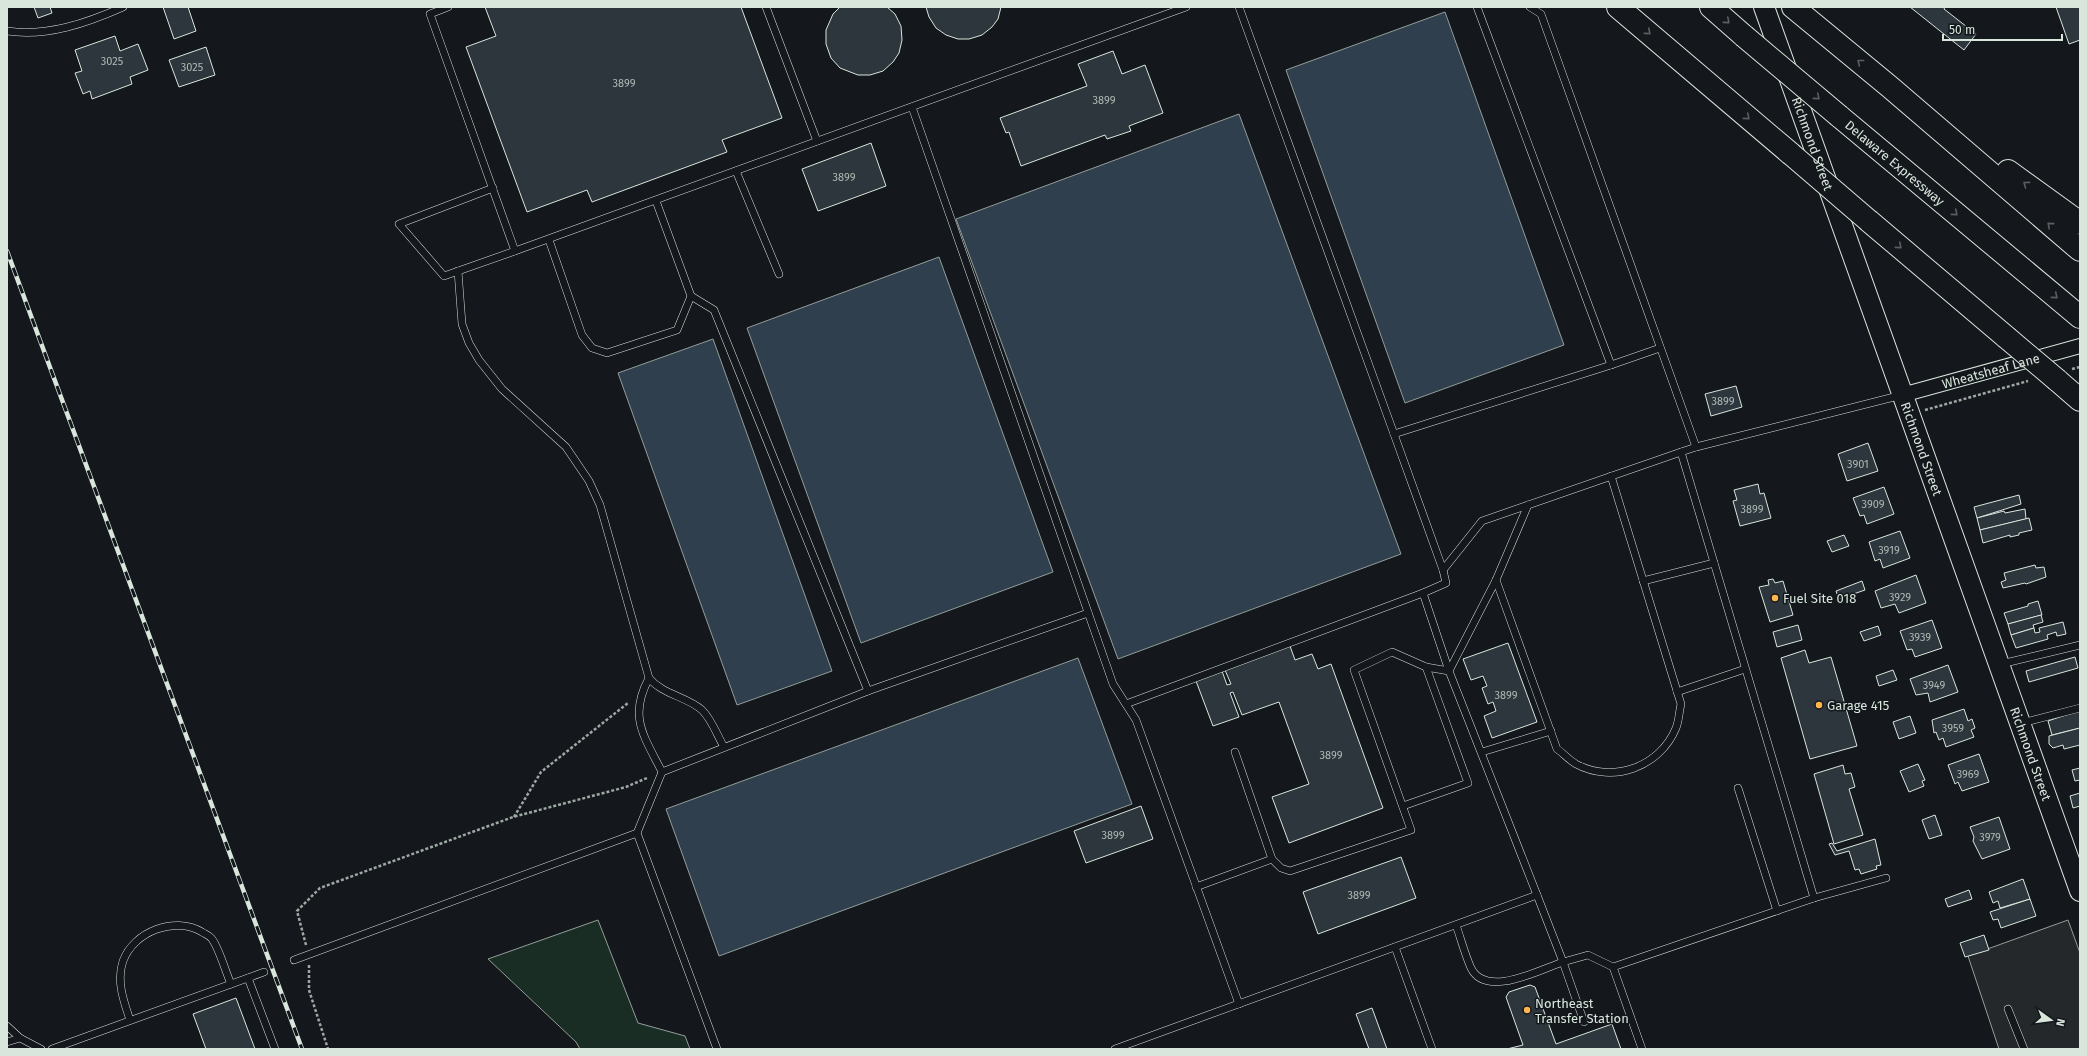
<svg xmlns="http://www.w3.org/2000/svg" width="2087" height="1056" font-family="'Fira Sans',sans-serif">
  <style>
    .green { fill: #1a2d24; stroke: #939e99 }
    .parking { fill: #24282b; stroke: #939e99 }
    .water { fill: #2f3f4d; stroke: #939e99 }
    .building { fill: #2c363c; stroke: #d8e6dc }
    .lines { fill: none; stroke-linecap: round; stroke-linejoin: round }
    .service-casing { stroke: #d8e6dc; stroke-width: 8 }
    .minor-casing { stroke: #d8e6dc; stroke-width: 16 }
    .secondary-casing { stroke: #d8e6dc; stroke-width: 22 }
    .motorway-casing { stroke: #d8e6dc; stroke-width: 24 }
    .path { stroke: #9da8a2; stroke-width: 2.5; stroke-dasharray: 3 2; stroke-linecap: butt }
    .service { stroke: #14181c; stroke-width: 7 }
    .minor { stroke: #14181c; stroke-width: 14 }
    .secondary { stroke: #14181c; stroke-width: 20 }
    .motorway { stroke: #14181c; stroke-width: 22 }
    .rail-casing { stroke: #d8e6dc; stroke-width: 4.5 }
    .rail { stroke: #14181c; stroke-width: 3; stroke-dasharray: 9; stroke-linecap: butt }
    .motorway-bridge-casing { stroke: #d8e6dc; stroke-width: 24; stroke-linecap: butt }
    .motorway-bridge { stroke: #14181c; stroke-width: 22 }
    .oneway { stroke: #59605f }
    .poi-dot { fill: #ffb74d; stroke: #14181c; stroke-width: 1.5 }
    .labels { text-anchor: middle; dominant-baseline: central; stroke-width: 3; stroke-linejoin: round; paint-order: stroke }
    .number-label { font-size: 11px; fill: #adbab4 }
    .street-label { font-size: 13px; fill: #d8e6dc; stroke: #14181c }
    .poi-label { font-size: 13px; fill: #d8e6dc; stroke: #14181c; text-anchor: start }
  </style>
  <rect width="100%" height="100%" fill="#14181c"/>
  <polygon class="green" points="598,920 638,1023 685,1036 690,1049 580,1049 576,1042 488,959"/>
  <polygon class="parking" points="2068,920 2080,953 2080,1049 1999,1049 1968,956"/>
  <g class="water">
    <polygon points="1445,12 1564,345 1405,403 1286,70"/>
    <polygon points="1239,114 1401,554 1118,659 956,219"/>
    <polygon points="939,257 1053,572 861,643 747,328"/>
    <polygon points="713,339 832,671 737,705 618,373"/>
    <polygon points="1078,658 1132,804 719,956 666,809"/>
  </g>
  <g class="building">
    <polygon points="34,7 50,7 52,13 38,18"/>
    <polygon points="163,7 188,7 196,31 174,39"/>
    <polygon points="485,7 741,7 782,118 722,140 727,152 592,202 587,190 527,212 466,47 496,36"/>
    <polygon points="840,7 887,7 895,14 901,26 902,40 899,53 893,62 883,71 870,75 858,75 840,68 831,58 826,44 826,30 833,14"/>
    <polygon points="926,7 1001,7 998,19 992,27 982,35 969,39 958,39 946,35 936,28 929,17"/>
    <polygon points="1910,7 1945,7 1944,9 1976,34 1964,50"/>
    <polygon points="2056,7 2080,7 2080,40 2069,44"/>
    <polygon points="115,36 120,51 138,44 148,70 130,77 132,84 92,99 90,91 83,94 75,73 82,71 75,50"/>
    <polygon points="206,47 215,75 179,87 169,60"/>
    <polygon points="1113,51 1122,74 1145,65 1163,113 1129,126 1131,131 1107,139 1105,135 1021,166 1009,132 1006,133 1000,118 1087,86 1078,64"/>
    <polygon points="871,143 886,186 818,211 802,169"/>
    <polygon points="1736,386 1742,407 1711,416 1705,394"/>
    <polygon points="1868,443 1878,471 1847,481 1838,454"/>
    <polygon points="1758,484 1760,494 1764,493 1771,518 1740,526 1733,501 1737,500 1734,490"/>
    <polygon points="1884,487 1894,514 1867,524 1864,515 1860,516 1853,498"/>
    <polygon points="2019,495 2021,504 1977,518 1974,507"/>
    <polygon points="2025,509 2026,519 1980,530 1977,518 2004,511 2005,513"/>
    <polygon points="2029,518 2032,530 2019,533 2019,535 2010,537 2010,535 1983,543 1980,530"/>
    <polygon points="1900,531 1910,558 1883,568 1880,559 1875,561 1869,542"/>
    <polygon points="1844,535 1849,546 1832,552 1827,541"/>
    <polygon points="2035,565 2036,568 2044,567 2046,577 2026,584 2025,583 2003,588 2001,582 2006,580 2004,573"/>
    <polygon points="1916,575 1926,603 1899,613 1895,604 1881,608 1875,591"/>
    <polygon points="1773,579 1775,583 1783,581 1793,615 1770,622 1759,587 1769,585 1768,580"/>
    <polygon points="1862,581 1865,590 1839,599 1836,591"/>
    <polygon points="2038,601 2042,615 2008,624 2004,613 2028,606 2028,604"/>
    <polygon points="2041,615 2043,622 2033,625 2034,628 2011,635 2008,624"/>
    <polygon points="1932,620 1942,648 1915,657 1912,649 1907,650 1900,631"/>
    <polygon points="2063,622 2066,634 2057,636 2056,632 2047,635 2048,639 2016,648 2011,635 2034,628 2035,633 2040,632 2039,628"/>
    <polygon points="1798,625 1802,640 1777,647 1773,632"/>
    <polygon points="1878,626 1881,635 1864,641 1860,632"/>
    <polygon points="1508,643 1537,722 1492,738 1484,716 1496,711 1493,702 1488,704 1482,688 1487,686 1483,676 1471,680 1463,659"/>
    <polygon points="1290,646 1295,660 1312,654 1318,669 1331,664 1383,808 1289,843 1272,797 1309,784 1279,702 1242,715 1233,692 1230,693 1239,717 1213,726 1196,681 1222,671 1227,685 1231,684 1225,670"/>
    <polygon points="1805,650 1809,663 1831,657 1857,746 1810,759 1781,658"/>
    <polygon points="2075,657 2078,668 2029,682 2026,671"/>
    <polygon points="1948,665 1958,692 1930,702 1928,693 1916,695 1910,679"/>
    <polygon points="1893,670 1897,680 1879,686 1876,676"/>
    <polygon points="1964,709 1968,721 1972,719 1975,728 1971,730 1974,737 1946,747 1943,738 1939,740 1936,732 1934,733 1932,720"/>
    <polygon points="2080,710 2080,728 2052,735 2048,721"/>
    <polygon points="1910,716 1916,733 1899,739 1893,722"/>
    <polygon points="2080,728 2080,745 2064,749 2063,745 2053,748 2049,744 2049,736"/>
    <polygon points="1979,754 1989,782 1962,791 1958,782 1955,784 1948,765"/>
    <polygon points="1918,764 1925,780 1922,781 1924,786 1909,792 1900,771"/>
    <polygon points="1843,765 1845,774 1851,773 1855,787 1849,789 1863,835 1834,844 1814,774"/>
    <polygon points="2080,768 2080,780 2075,781 2072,770"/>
    <polygon points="2080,793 2080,806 2073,808 2070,796"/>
    <polygon points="1141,806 1153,839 1086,863 1074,831"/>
    <polygon points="1935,815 1942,835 1929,839 1922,820"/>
    <polygon points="1999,817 2010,849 1982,859 1973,841 1974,837 1970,827"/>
    <polygon points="1875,839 1881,865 1876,866 1877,869 1861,874 1859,869 1855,870 1849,851 1835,855 1829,844 1832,843 1837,851"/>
    <polygon points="1401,857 1416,898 1318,934 1303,892"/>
    <polygon points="2023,879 2030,899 2000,908 1998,901 1993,903 1989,892"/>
    <polygon points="1969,890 1972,899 1948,907 1945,899"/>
    <polygon points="2030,899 2036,916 2001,928 1998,919 1993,920 1990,912"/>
    <polygon points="1984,935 1989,950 1965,957 1960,943"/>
    <polygon points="1530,985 1535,987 1556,1044 1612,1024 1621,1049 1507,1049 1523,1045 1506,997 1509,992"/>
    <polygon points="236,998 255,1049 206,1049 193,1014"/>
    <polygon points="1372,1008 1387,1049 1369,1049 1356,1014"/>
  </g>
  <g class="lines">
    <g class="service-casing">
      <g id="service">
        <polyline points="448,7 430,14 515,251 1186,7"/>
        <polyline points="766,7 817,141"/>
        <polyline points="1239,7 1394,434 1611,365"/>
        <polyline points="1477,7 1611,365 1660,348"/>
        <polyline points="1530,7 1541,14 1696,447 1902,395"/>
        <path d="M7,31C47,37 87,23 123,7"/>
        <polyline points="912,107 1113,684 1136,720 1239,1004"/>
        <polyline points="736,171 779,274"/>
        <polyline points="493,188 399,224 444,276 515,251"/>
        <polyline points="549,240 582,335 592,348 607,353 677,330 691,296 656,201"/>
        <path d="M458,271L462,324L469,343L479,360L502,389L566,447L589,481L600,505L649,678C628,717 644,736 662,772"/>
        <polyline points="691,296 714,310 868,691"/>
        <polyline points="1394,434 1443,570 1482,521 1681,452"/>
        <polyline points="1528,505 1496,580 1449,671 1537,895"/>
        <path d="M1496,580L1557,749C1563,753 1569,760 1576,764C1613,784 1660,767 1676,728C1679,721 1679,712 1681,704L1611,476"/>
        <polyline points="1643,581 1714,563"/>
        <polyline points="2001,664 2080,645"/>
        <path d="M649,678C663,695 686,696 702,710C712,720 717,735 724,747"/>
        <polyline points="1677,692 1745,669"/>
        <polyline points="1126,704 1423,593"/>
        <polyline points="2022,723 2080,708"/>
        <polyline points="1235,752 1272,859 1281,868 1290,871 1411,830 1354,670 1392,652 1426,667 1449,671 1423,593 1446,583 1443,570"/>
        <polyline points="1482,752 1551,731"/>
        <polyline points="1738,788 1777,911"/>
        <polyline points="1403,806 1468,783 1426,667"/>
        <polyline points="1196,887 1272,859"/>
        <polyline points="1814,898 1886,878"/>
        <path d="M1456,925C1461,939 1465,955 1471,968C1486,999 1541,969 1563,962L1584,1022"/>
        <polyline points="1395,947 1432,1049"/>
        <polyline points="294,960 637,833"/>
        <polyline points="1613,967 1642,1049"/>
        <polyline points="248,978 275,1049"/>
        <polyline points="2008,1009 2024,1049"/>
        <path d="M130,1020C124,1002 116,981 123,961C134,931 175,916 202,932C205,934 210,936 212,939C219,948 226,973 231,984"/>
        <polyline points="7,1026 20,1038 41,1049"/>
        <polyline points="7,1042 20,1038"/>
        <polyline points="52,1049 264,972"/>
        <polyline points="717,1049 637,833 662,772 868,691 1088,613"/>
        <polyline points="1115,1049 1537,895 1563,962 1588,955 1613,967 1814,898 1681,452 1696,447"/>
      </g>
    </g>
    <g class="minor-casing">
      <g id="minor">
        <path id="s1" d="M1902,395L2080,346"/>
      </g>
    </g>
    <g class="secondary-casing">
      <g id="secondary">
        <path id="s2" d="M1764,7L2080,891"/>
      </g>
    </g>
    <g class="motorway-casing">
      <g id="motorway">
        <polyline points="1618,7 1791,154"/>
        <polyline points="1711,7 1744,36"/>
        <polyline points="1793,7 1890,87 2080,250"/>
        <path id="s3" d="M1839,116L2080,317"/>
        <polyline points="2008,171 2080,223"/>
        <polyline points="1869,221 2006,337"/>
        <polyline points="2057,380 2080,400"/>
      </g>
    </g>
    <g class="path">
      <polyline points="2072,369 2080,367"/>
      <polyline points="1925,410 2028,381"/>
      <polyline points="514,817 541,772 628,703"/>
      <polyline points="306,945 297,911 320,888 513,817 626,787 647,778"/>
      <polyline points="309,965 309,990 328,1049"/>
    </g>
    <use href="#service" class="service"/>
    <use href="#minor" class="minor"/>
    <use href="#secondary" class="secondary"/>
    <use href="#motorway" class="motorway"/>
    <g class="rail-casing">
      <polyline id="rail" points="7,251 302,1049"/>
    </g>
    <use href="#rail" class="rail"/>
    <g class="motorway-bridge-casing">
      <g id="motorway-bridge">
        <polyline points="1744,36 1839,116"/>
        <polyline points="1791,154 1869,221"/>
        <polyline points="2006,337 2057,380"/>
      </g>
    </g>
    <use href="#motorway-bridge" class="motorway-bridge"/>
  </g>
  <defs><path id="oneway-chevron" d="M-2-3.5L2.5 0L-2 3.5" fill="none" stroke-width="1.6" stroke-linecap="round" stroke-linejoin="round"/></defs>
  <g class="oneway">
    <use href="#oneway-chevron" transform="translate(1727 21) rotate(41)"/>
    <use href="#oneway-chevron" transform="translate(1648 32) rotate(40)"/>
    <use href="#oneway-chevron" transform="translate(1860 62) rotate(-141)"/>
    <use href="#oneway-chevron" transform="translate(1817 97) rotate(40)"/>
    <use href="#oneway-chevron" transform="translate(1747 117) rotate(40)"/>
    <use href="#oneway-chevron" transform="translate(2026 184) rotate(-144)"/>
    <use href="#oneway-chevron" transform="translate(1955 213) rotate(40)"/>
    <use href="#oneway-chevron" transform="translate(2050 225) rotate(-139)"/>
    <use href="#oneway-chevron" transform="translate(1899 246) rotate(40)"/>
    <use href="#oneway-chevron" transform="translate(2055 296) rotate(40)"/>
  </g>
  <g class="poi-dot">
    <circle cx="1775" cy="598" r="4"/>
    <circle cx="1819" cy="705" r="4"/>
    <circle cx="1527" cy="1010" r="4"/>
  </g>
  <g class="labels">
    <g class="number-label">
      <text x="112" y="61">3025</text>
      <text x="192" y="67">3025</text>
      <text x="624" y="83">3899</text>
      <text x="1104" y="100">3899</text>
      <text x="844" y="177">3899</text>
      <text x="1723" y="401">3899</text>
      <text x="1858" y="464">3901</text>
      <text x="1873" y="504">3909</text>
      <text x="1752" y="509">3899</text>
      <text x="1889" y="550">3919</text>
      <text x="1900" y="597">3929</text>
      <text x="1920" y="637">3939</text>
      <text x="1934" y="685">3949</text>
      <text x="1506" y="695">3899</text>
      <text x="1953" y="728">3959</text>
      <text x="1331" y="755">3899</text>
      <text x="1968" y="774">3969</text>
      <text x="1113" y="835">3899</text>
      <text x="1990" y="837">3979</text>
      <text x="1359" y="895">3899</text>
    </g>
    <g class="street-label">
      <text stroke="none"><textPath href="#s2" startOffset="145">Richmond Street</textPath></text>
      <text stroke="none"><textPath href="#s3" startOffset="73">Delaware Expressway</textPath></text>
      <text stroke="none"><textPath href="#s1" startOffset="92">Wheatsheaf Lane</textPath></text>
      <text stroke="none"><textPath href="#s2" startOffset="469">Richmond Street</textPath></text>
      <text stroke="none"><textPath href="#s2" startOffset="793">Richmond Street</textPath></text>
    </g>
    <g class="poi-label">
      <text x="1783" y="598">Fuel Site 018</text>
      <text x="1827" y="705">Garage 415</text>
      <text x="1535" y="1003">Northeast<tspan x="1535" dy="15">Transfer Station</tspan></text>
    </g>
  </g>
  <rect width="2087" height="1056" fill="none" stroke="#d8e6dc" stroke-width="16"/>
  <g transform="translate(2051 1020) rotate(104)" stroke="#14181c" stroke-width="3" paint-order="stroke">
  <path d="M0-3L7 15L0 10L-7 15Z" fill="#d8e6dc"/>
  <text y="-6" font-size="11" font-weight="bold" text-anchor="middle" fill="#d8e6dc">N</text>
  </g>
  <path d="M1943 34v6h119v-6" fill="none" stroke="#d8e6dc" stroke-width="2"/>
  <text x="1949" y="34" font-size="12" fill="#d8e6dc" stroke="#14181c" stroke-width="3" paint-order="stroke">50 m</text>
</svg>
